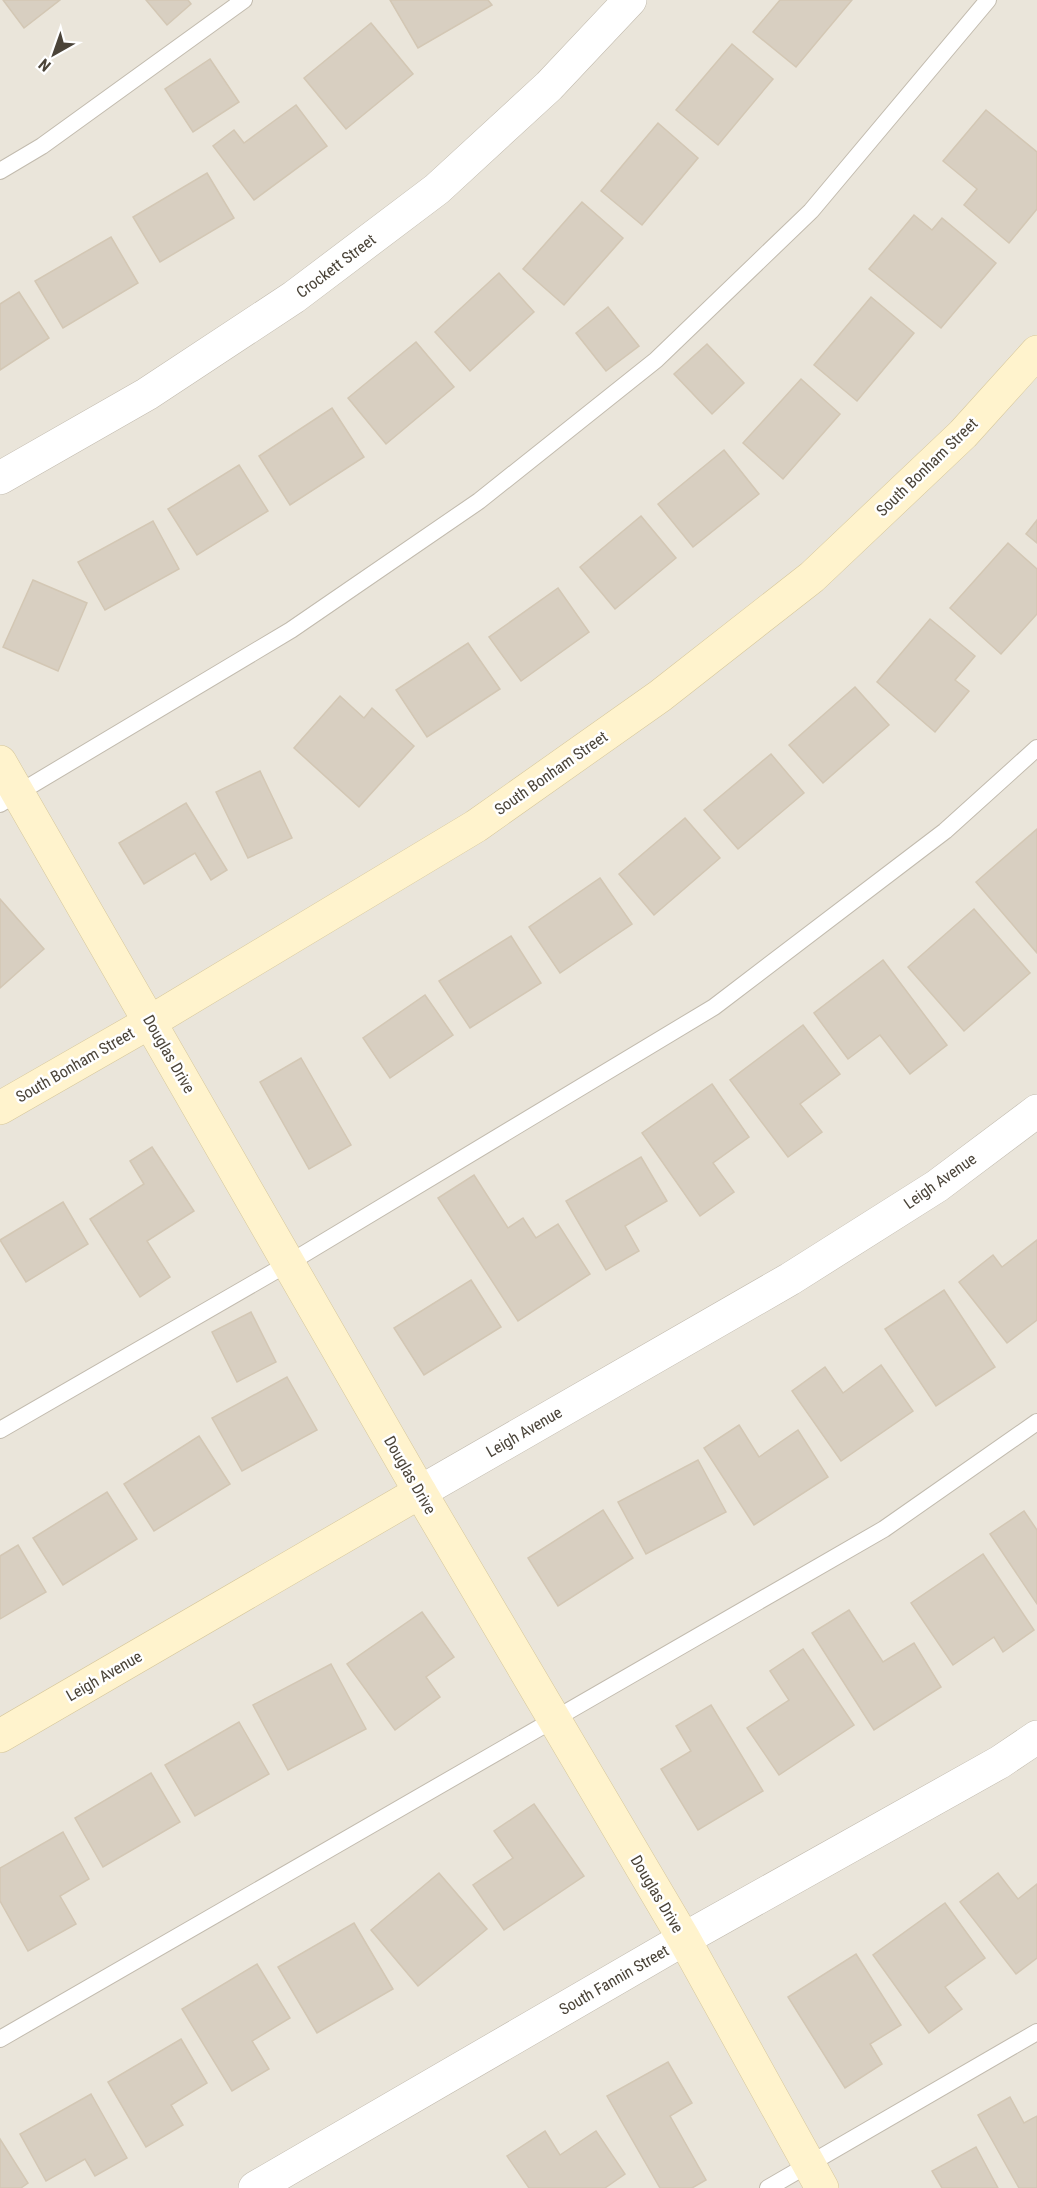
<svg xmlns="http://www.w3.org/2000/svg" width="1037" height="2188" font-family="'Roboto Condensed',sans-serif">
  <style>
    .residential { fill: #eae5da }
    .building { fill: #d8cfc1; stroke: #d3c7b4; stroke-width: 1.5 }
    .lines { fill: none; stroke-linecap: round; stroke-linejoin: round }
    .lane-casing { stroke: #c2bbae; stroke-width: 18 }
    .street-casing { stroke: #c2bbae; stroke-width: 34 }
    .secondary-casing { stroke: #d6c79b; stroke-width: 34 }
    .lane { stroke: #fff; stroke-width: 16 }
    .street { stroke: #fff; stroke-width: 33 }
    .secondary { stroke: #fff3cd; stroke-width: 33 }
    .labels { text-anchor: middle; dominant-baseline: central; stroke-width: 5; stroke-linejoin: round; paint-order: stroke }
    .street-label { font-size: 16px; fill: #4b4439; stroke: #fff }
  </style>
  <rect width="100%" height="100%" fill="#f6f3ec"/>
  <rect class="residential" x="0" y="0" width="1037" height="2188"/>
  <g class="building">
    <polygon points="3,0 60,0 24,28"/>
    <polygon points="146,0 188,0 191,4 167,25"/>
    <polygon points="390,0 488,0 492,5 418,48"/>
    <polygon points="780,0 852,0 796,67 753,32"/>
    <polygon points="371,23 413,74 346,129 304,78"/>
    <polygon points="732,44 773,79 718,145 676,110"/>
    <polygon points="210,59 239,102 193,132 165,89"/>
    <polygon points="296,105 327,146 254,200 213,146 234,130 244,143"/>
    <polygon points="986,110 1037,152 1037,209 1009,243 964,205 977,189 943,161"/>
    <polygon points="658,123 698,158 642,225 601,191"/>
    <polygon points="207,173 234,218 160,262 133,217"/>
    <polygon points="582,202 623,238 564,305 523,269"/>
    <polygon points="914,215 932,230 942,218 996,263 941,328 869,269"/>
    <polygon points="111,237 138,283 63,328 35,281"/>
    <polygon points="499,273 534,312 470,371 435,332"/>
    <polygon points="19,292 49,338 0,370 0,304"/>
    <polygon points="871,297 914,333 857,401 814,365"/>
    <polygon points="608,307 639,346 606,371 576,333"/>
    <polygon points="416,342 454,387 386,444 348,398"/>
    <polygon points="707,344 744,383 712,414 674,374"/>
    <polygon points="801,379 840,414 783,479 743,443"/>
    <polygon points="332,408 364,457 290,505 259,456"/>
    <polygon points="724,450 759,494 693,547 658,504"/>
    <polygon points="239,465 268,511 197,555 168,509"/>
    <polygon points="641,516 676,558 615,609 580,567"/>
    <polygon points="1037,520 1037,543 1026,534"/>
    <polygon points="153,521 179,569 105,610 78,562"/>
    <polygon points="1008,543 1037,569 1037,614 1001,654 950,608"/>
    <polygon points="33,580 87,603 58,671 3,647"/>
    <polygon points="558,588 589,632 521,681 489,637"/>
    <polygon points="930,619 975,656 955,680 969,691 935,732 877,682"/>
    <polygon points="468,643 500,689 427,737 396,690"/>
    <polygon points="855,687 889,725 823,783 789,745"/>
    <polygon points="340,696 364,718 372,708 414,746 359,807 294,748"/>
    <polygon points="771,754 804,793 738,849 704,810"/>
    <polygon points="260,771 292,838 248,858 216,792"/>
    <polygon points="186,803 227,870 211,880 195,853 144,884 119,843"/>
    <polygon points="685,818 720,858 654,915 619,874"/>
    <polygon points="1037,829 1037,953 976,882"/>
    <polygon points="600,878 632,924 560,973 529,927"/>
    <polygon points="0,899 44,949 0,988"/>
    <polygon points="974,909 1030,973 964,1031 908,967"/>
    <polygon points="511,936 541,983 470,1028 439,981"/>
    <polygon points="883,960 947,1045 910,1074 880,1035 848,1059 814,1013"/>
    <polygon points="425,995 453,1035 390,1078 363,1038"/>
    <polygon points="803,1025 840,1074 800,1104 822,1132 788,1157 730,1080"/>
    <polygon points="301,1058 351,1145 309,1169 260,1082"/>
    <polygon points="712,1084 749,1137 713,1163 734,1192 700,1216 642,1133"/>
    <polygon points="152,1147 194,1211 147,1241 170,1277 140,1297 90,1219 144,1184 130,1161"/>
    <polygon points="641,1157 667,1201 625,1226 639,1251 606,1270 566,1201"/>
    <polygon points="474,1175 508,1228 523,1218 536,1238 558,1224 590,1274 518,1321 438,1198"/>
    <polygon points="63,1202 88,1244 26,1282 0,1240"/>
    <polygon points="1037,1240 1037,1320 1007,1343 959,1282 993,1255 1002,1267"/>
    <polygon points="471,1280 501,1327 424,1375 394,1328"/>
    <polygon points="944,1290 995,1367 936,1406 885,1329"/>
    <polygon points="251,1312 276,1362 237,1382 212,1332"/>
    <polygon points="881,1365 913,1411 841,1461 792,1391 825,1367 843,1393"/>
    <polygon points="287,1377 317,1430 242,1471 212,1418"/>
    <polygon points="739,1425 759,1457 798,1430 828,1477 754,1525 704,1448"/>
    <polygon points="199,1436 230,1484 154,1531 124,1484"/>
    <polygon points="698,1460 726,1512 646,1554 618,1502"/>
    <polygon points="107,1492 137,1539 63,1585 33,1538"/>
    <polygon points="603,1510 633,1558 558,1606 528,1558"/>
    <polygon points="1024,1511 1037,1530 1037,1604 990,1534"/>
    <polygon points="18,1545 46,1592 0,1619 0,1556"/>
    <polygon points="983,1554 1034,1630 1003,1652 994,1637 953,1665 911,1603"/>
    <polygon points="849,1610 883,1662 914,1643 941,1687 874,1730 812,1633"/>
    <polygon points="422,1612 454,1657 426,1677 440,1697 395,1730 347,1664"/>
    <polygon points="803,1649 854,1725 779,1775 747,1728 789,1700 770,1671"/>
    <polygon points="331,1664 366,1729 288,1770 253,1705"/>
    <polygon points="711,1705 763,1791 698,1830 661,1769 691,1751 676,1726"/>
    <polygon points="239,1722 269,1774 195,1816 165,1765"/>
    <polygon points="151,1773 180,1822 103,1867 75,1818"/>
    <polygon points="534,1804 584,1876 504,1930 473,1885 513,1858 494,1831"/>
    <polygon points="63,1832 89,1879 60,1896 76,1924 28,1951 0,1901 0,1868"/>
    <polygon points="439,1873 487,1929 418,1986 371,1930"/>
    <polygon points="998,1873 1018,1899 1037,1884 1037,1958 1016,1974 960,1902"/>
    <polygon points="945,1903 985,1958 945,1987 962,2009 929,2033 873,1955"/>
    <polygon points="354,1923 393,1989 317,2033 278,1967"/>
    <polygon points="856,1954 901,2025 870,2044 882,2064 845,2088 788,1997"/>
    <polygon points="257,1964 290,2018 252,2041 269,2069 232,2091 182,2009"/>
    <polygon points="181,2039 207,2083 171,2105 183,2125 146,2147 108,2082"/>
    <polygon points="668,2062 692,2103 670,2116 706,2180 692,2188 660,2188 607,2096"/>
    <polygon points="91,2094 127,2158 95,2176 85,2159 46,2181 20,2134"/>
    <polygon points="1010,2097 1024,2123 1037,2116 1037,2188 1019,2188 978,2115"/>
    <polygon points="545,2131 560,2155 596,2131 625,2174 605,2188 529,2188 507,2156"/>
    <polygon points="0,2139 28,2183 21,2188 0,2188"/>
    <polygon points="976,2147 998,2188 942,2188 932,2171"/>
  </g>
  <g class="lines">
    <g class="lane-casing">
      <g id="lane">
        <polyline points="0,171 42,146 244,0"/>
        <polyline points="0,804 291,630 479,501 656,360 811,211 988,0"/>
        <polyline points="0,1430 289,1263 714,1007 945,831 1037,748"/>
        <polyline points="0,2039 884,1529 1037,1422"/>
        <polyline points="768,2188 1037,2032"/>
      </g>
    </g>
    <g class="street-casing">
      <g id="street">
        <polyline points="0,478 147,394 294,297 437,189 549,86 630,0"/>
        <polyline points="420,1492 790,1279 937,1186 1037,1111"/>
        <polyline points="255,2188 684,1939 1000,1762 1037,1737"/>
      </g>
    </g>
    <g class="secondary-casing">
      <g id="secondary">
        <polyline points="0,762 420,1492 684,1939 822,2188"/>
        <polyline points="0,1108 150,1022 476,826 660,696 812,577 963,434 1037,352"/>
        <polyline points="0,1736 420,1492"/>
      </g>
    </g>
    <use href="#lane" class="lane"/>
    <use href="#street" class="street"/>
    <use href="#secondary" class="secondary"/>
  </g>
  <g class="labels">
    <g class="street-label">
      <text transform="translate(336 266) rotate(-37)">Crockett Street</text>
      <text transform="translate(927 467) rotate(-44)">South Bonham Street</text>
      <text transform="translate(551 773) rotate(-35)">South Bonham Street</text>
      <text transform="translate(169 1054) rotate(60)">Douglas Drive</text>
      <text transform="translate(75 1065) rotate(-30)">South Bonham Street</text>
      <text transform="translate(940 1181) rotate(-35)">Leigh Avenue</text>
      <text transform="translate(524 1432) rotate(-30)">Leigh Avenue</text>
      <text transform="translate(410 1475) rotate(60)">Douglas Drive</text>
      <text transform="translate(104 1676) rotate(-30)">Leigh Avenue</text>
      <text transform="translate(657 1894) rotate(59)">Douglas Drive</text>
      <text transform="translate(614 1980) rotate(-30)">South Fannin Street</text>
    </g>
  </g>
  <g transform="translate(54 54) rotate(220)" stroke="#ffffff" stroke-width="4.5" paint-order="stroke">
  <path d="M0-4.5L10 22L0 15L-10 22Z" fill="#4b4439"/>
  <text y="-9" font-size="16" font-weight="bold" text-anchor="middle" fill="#4b4439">N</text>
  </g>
</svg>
